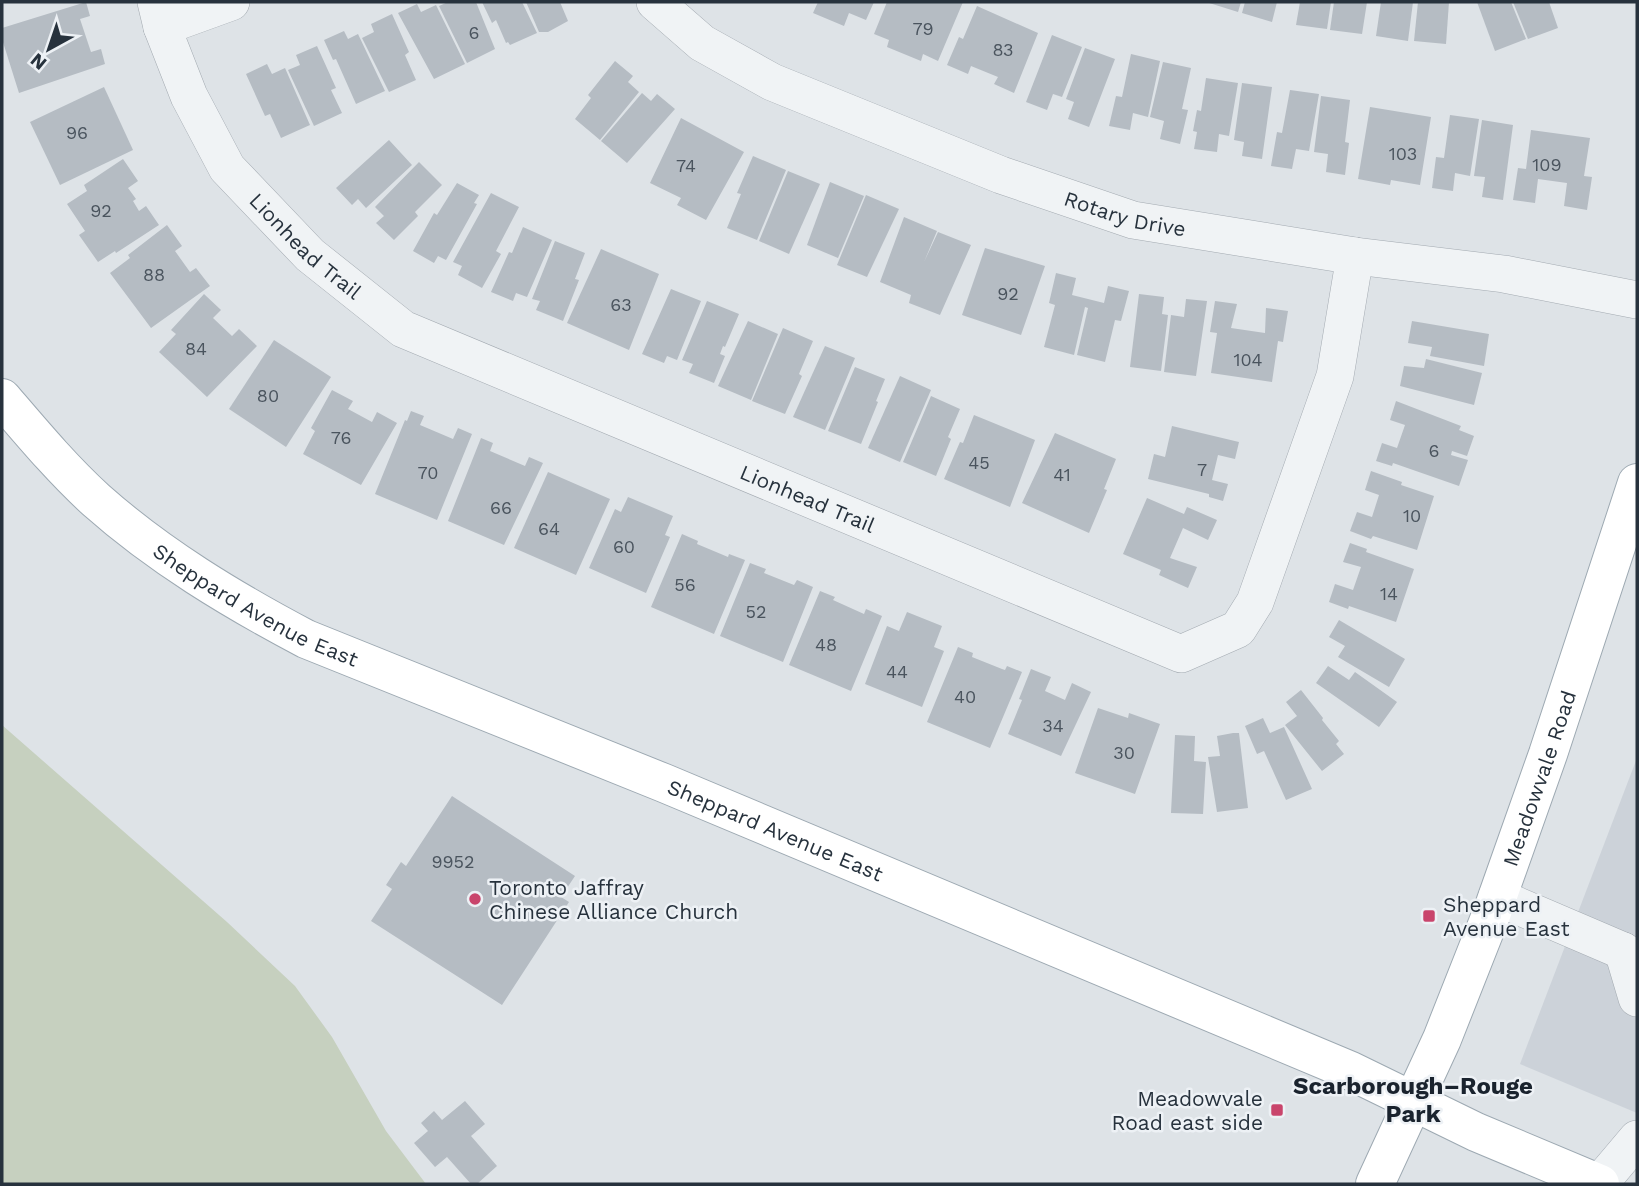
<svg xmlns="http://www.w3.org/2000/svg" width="1639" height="1186" font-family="'Work Sans',sans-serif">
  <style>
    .built { fill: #ccd2d9 }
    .green { fill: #c6d0bf }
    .building { fill: #b5bcc3 }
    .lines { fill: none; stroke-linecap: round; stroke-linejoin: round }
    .minor-casing { stroke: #a3aab1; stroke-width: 38 }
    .major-casing { stroke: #9da9b2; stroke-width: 40 }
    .minor { stroke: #f0f3f5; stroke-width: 37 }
    .major { stroke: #fff; stroke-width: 38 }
    .poi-dot { fill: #c9456c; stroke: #edf1f5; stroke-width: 2.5 }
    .labels { text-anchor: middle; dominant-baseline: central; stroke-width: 5; stroke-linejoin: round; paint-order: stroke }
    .number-label { font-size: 18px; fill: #4a545e }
    .street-label { font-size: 21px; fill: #27323d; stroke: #edf1f5 }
    .poi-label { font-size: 21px; fill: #27323d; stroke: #edf1f5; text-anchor: start }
    .quarter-label { font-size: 24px; font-weight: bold; fill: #1a232e; stroke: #edf1f5 }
  </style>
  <rect width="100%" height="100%" fill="#dee3e7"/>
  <polygon class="built" points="1637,758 1637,1113 1520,1064"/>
  <polygon class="green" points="2,725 227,922 295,986 332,1037 386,1131 426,1184 2,1184"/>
  <g class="building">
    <polygon points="86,2 90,16 80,19 91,52 101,49 105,64 19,93 2,39 2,28"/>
    <polygon points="448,2 476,2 495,49 467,63 439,6"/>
    <polygon points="482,2 522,2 537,33 510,45 508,42 506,43 496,20 492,23"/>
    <polygon points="526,2 560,2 568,21 548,32 539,32"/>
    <polygon points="818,2 874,2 866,20 849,13 844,26 813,13"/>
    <polygon points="887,2 963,2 938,61 923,54 921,61 887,47 889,40 874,34"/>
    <polygon points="1206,2 1241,2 1238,12"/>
    <polygon points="1245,2 1277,2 1272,22 1242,13"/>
    <polygon points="1300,2 1331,2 1327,29 1296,25"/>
    <polygon points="1334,2 1367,2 1362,34 1330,30"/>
    <polygon points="1381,2 1413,2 1408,41 1376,36"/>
    <polygon points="1418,2 1449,2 1446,44 1414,41"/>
    <polygon points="1477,2 1511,2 1526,39 1495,51"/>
    <polygon points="1513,2 1549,2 1558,28 1528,39"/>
    <polygon points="417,4 421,12 436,5 465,64 434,79 398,13"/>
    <polygon points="977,6 1038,33 1014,93 994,84 998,77 971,66 968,74 947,65 959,37 963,39"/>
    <polygon points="392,14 409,52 405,55 416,80 389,92 362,38 374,32 371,24"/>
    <polygon points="344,31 348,39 358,34 385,91 356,104 336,59 333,60 324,40"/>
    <polygon points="1052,35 1082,47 1062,97 1053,94 1047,110 1026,102"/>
    <polygon points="317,46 336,88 331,90 342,113 314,126 288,70 300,65 296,55"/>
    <polygon points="1085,48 1115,59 1089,127 1068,119 1074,102 1066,99"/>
    <polygon points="1131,54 1160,61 1148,117 1133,113 1130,130 1109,126 1116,96 1122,97"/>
    <polygon points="615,61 633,76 628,82 639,92 600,140 575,119 591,98 588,95"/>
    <polygon points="1163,62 1191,68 1182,109 1188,110 1180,144 1160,139 1164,121 1150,117"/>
    <polygon points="267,64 272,74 285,68 310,125 281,138 270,114 265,116 246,74"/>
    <polygon points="1206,78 1238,83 1229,136 1219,134 1217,152 1194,149 1197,132 1193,131 1197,110 1201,111"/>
    <polygon points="1242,83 1272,87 1262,159 1242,156 1244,142 1234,140"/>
    <polygon points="104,87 133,150 60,185 30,122"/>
    <polygon points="1290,90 1319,94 1309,151 1296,149 1292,169 1271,166 1277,132 1282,133"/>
    <polygon points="642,93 651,101 657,94 675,109 627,163 601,141"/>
    <polygon points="1321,96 1350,100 1345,142 1349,143 1345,175 1326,172 1328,154 1314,152"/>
    <polygon points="1370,107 1431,117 1420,185 1391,180 1390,185 1358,179"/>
    <polygon points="1450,115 1479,119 1470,176 1455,173 1453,191 1432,188 1436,157 1444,158"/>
    <polygon points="681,118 744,152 706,220 677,205 681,198 650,183"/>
    <polygon points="1482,120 1513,125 1503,200 1482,197 1485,177 1474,176"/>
    <polygon points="1531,130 1590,138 1584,176 1592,177 1587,210 1564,206 1567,183 1538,179 1535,203 1513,200 1518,168 1526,169"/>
    <polygon points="389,140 412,165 366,208 358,199 352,205 336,188"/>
    <polygon points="753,156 786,170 757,240 727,228 741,194 737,193"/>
    <polygon points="123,159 138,181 128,188 136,199 133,201 139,211 146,206 159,225 116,253 115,251 98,262 79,235 85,231 67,204 87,191 84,185"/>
    <polygon points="419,162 442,185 415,212 418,216 394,240 376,223 384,216 375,207"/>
    <polygon points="788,171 820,184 789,254 759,241"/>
    <polygon points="830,182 864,196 838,258 807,245"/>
    <polygon points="457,183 479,195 474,203 477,204 446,260 438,256 434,263 413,251 434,213 437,215"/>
    <polygon points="491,193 519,207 496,251 501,254 482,288 458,275 462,266 453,262"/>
    <polygon points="866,195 899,209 867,277 837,265"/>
    <polygon points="904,217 937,231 924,262 938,232 971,245 940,315 909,303 911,295 880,282"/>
    <polygon points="167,225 182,246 175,251 190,272 196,268 210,286 151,328 110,273 130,258 128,255"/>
    <polygon points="523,227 552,240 527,297 516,293 513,301 491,292 509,252 512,253"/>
    <polygon points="555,241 585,253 575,279 579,280 563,321 536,310 540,301 532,299"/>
    <polygon points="985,248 1045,266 1021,335 962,315"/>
    <polygon points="601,249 659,274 629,350 567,323"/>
    <polygon points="1056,273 1076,278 1072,295 1104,303 1108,286 1129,291 1121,321 1115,320 1105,362 1077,355 1088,308 1085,307 1074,355 1044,347 1055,305 1049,303"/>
    <polygon points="671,289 701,301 677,360 667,356 664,363 642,354"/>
    <polygon points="204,294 221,310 213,318 232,336 239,329 257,346 207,397 159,352 176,334 171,330"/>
    <polygon points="1139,294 1164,297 1162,314 1168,315 1161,371 1130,367"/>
    <polygon points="1186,299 1207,301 1196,376 1164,372 1171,315 1184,317"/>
    <polygon points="707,301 739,314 725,347 723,346 720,354 725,356 714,383 689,373 693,364 682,360"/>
    <polygon points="1215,301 1237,304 1231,328 1265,333 1266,308 1288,311 1283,342 1278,341 1272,382 1211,373 1217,333 1210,332"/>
    <polygon points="748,321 778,334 751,400 718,386"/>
    <polygon points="1412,321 1489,334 1484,366 1430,356 1432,347 1408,343"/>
    <polygon points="783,328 813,341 799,374 802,376 785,414 752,401"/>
    <polygon points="274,340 331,377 286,447 229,409"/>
    <polygon points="825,346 855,358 825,430 793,417"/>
    <polygon points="1426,359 1482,373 1474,405 1400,386 1404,366 1424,368"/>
    <polygon points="855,367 885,379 876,401 878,402 861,444 828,431"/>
    <polygon points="900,376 931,390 900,462 868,448"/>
    <polygon points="332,390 353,401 348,409 372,422 377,412 397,423 361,485 303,454 315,431 311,428"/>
    <polygon points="931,396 960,409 948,437 951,439 936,476 903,462"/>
    <polygon points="1396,401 1461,426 1459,430 1474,436 1467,456 1452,451 1451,455 1468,460 1459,486 1393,463 1392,466 1376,461 1382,443 1397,448 1405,425 1390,420"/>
    <polygon points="411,411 424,416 420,425 453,439 458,428 472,434 437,520 375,494 405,420 407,421"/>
    <polygon points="974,415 1035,440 1010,507 944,479 960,442 963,443"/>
    <polygon points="1172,426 1239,442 1235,459 1218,455 1212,480 1228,484 1223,501 1209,497 1209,494 1148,479 1154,454 1165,457"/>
    <polygon points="1055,433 1116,459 1104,489 1107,490 1089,533 1022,503"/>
    <polygon points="481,438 493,443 490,451 525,466 529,457 543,463 504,545 448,521"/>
    <polygon points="1371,471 1402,482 1401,485 1434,496 1417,550 1373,536 1371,539 1350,531 1357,512 1372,517 1379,495 1365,490"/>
    <polygon points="548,472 610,499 576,575 514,548"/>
    <polygon points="628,497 673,516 665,535 670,537 646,593 589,568 615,509 621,512"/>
    <polygon points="1147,498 1184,514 1187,507 1217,520 1208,540 1183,528 1170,558 1197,567 1188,588 1159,575 1161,570 1123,554"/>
    <polygon points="682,534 698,541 697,544 728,557 729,554 745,560 714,634 651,607"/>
    <polygon points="1350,543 1367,549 1366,552 1414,569 1396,622 1349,606 1348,609 1329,602 1335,584 1353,590 1361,567 1343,562"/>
    <polygon points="750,563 766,569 764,573 794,585 797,580 813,587 783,662 720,636"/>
    <polygon points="820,591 835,597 833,600 864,614 866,609 882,616 851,691 789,665"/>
    <polygon points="907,612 942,626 934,647 944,651 922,707 865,684 887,626 899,631"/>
    <polygon points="1339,620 1405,659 1389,687 1338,657 1345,646 1329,637"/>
    <polygon points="958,647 973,653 972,657 1002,669 1005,670 1007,666 1022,672 990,748 927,722"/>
    <polygon points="1328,666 1349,680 1355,672 1397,702 1379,727 1316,683"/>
    <polygon points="1031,669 1051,677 1045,691 1065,700 1072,683 1091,692 1061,756 1008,734 1022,700 1019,699"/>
    <polygon points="1301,690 1323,718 1322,720 1339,741 1336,744 1344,754 1322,771 1285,725 1297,716 1286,702"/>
    <polygon points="1098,708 1128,718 1129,713 1160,724 1135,794 1075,773"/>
    <polygon points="1263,718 1270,733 1284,727 1312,789 1286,800 1264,751 1257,754 1245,726"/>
    <polygon points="1233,733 1239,733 1248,808 1217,812 1208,757 1220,756 1217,736"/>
    <polygon points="1175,735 1195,736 1194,761 1206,762 1203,814 1171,813"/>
    <polygon points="452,796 575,876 561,897 569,902 502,1005 371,921 392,889 386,885 401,862 406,866"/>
    <polygon points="465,1101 485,1124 471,1136 497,1166 477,1184 471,1184 447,1157 435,1167 414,1143 428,1131 421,1123 434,1111 442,1120"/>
  </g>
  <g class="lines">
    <g class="minor-casing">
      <g id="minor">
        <path id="s1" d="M156,2L162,27L189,96L227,168L310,255L403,329L1181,654L1238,629L1255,602L1335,376L1355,256"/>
        <path id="s2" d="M655,2L702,43L772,82L1001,175L1133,220L1355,256L1504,274L1637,300"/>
        <polyline points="162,27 231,2"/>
        <polyline points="1497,897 1623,951 1637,962"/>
        <polyline points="1623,951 1637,998"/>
        <polyline points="1599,1184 1637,1139"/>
      </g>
    </g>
    <g class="major-casing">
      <g id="major">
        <path id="s3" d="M2,398C32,433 62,469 96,500C159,556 232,600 306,639L664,783L1351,1071L1476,1132L1600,1184"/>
        <path id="s4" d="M1375,1184L1442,1039L1491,915L1548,754L1637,483"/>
      </g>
    </g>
    <use href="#minor" class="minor"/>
    <use href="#major" class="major"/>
  </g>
  <g class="poi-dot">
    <circle cx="475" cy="899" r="7"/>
    <rect x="1422" y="909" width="14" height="14" rx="3.5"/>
    <rect x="1270" y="1103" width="14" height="14" rx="3.5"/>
  </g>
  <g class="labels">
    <g class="number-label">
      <text x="923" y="28">79</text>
      <text x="474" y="32">6</text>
      <text x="1003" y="49">83</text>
      <text x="77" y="132">96</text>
      <text x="1403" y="153">103</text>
      <text x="1547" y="164">109</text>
      <text x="686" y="165">74</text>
      <text x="101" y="210">92</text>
      <text x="154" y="274">88</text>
      <text x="1008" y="293">92</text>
      <text x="621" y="304">63</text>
      <text x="196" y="348">84</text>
      <text x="1248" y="359">104</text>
      <text x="268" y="395">80</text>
      <text x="341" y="437">76</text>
      <text x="1434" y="450">6</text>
      <text x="979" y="462">45</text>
      <text x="1202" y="469">7</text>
      <text x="428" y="472">70</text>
      <text x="1062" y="474">41</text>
      <text x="501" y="507">66</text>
      <text x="1412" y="515">10</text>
      <text x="549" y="528">64</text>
      <text x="624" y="546">60</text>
      <text x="685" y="584">56</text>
      <text x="1389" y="593">14</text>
      <text x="756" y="611">52</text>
      <text x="826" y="644">48</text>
      <text x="897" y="671">44</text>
      <text x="965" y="696">40</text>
      <text x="1053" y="725">34</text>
      <text x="1124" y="752">30</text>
      <text x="453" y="861">9952</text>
    </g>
    <g class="street-label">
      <text stroke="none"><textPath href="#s2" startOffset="520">Rotary Drive</textPath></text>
      <text stroke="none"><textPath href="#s1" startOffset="292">Lionhead Trail</textPath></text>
      <text stroke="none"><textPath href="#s1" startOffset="859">Lionhead Trail</textPath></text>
      <text stroke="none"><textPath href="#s3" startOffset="331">Sheppard Avenue East</textPath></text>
      <text stroke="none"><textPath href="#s4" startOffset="438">Meadowvale Road</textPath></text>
      <text stroke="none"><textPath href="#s3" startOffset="898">Sheppard Avenue East</textPath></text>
    </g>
    <g class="poi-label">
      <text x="489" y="887">Toronto Jaffray<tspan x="489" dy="24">Chinese Alliance Church</tspan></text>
      <text x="1443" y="904">Sheppard<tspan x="1443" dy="24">Avenue East</tspan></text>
      <text x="1263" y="1098" text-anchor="end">Meadowvale<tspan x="1263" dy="24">Road east side</tspan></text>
    </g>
    <g class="quarter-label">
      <text x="1413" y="1086">Scarborough–Rouge<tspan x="1413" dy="28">Park</tspan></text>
    </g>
  </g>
  <rect width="1639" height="1186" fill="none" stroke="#27323d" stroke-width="7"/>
  <g transform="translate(49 49) rotate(220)" stroke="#edf1f5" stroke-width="5" paint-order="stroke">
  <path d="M0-5L12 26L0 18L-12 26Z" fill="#27323d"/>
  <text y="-10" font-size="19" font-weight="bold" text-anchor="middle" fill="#27323d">N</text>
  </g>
</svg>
